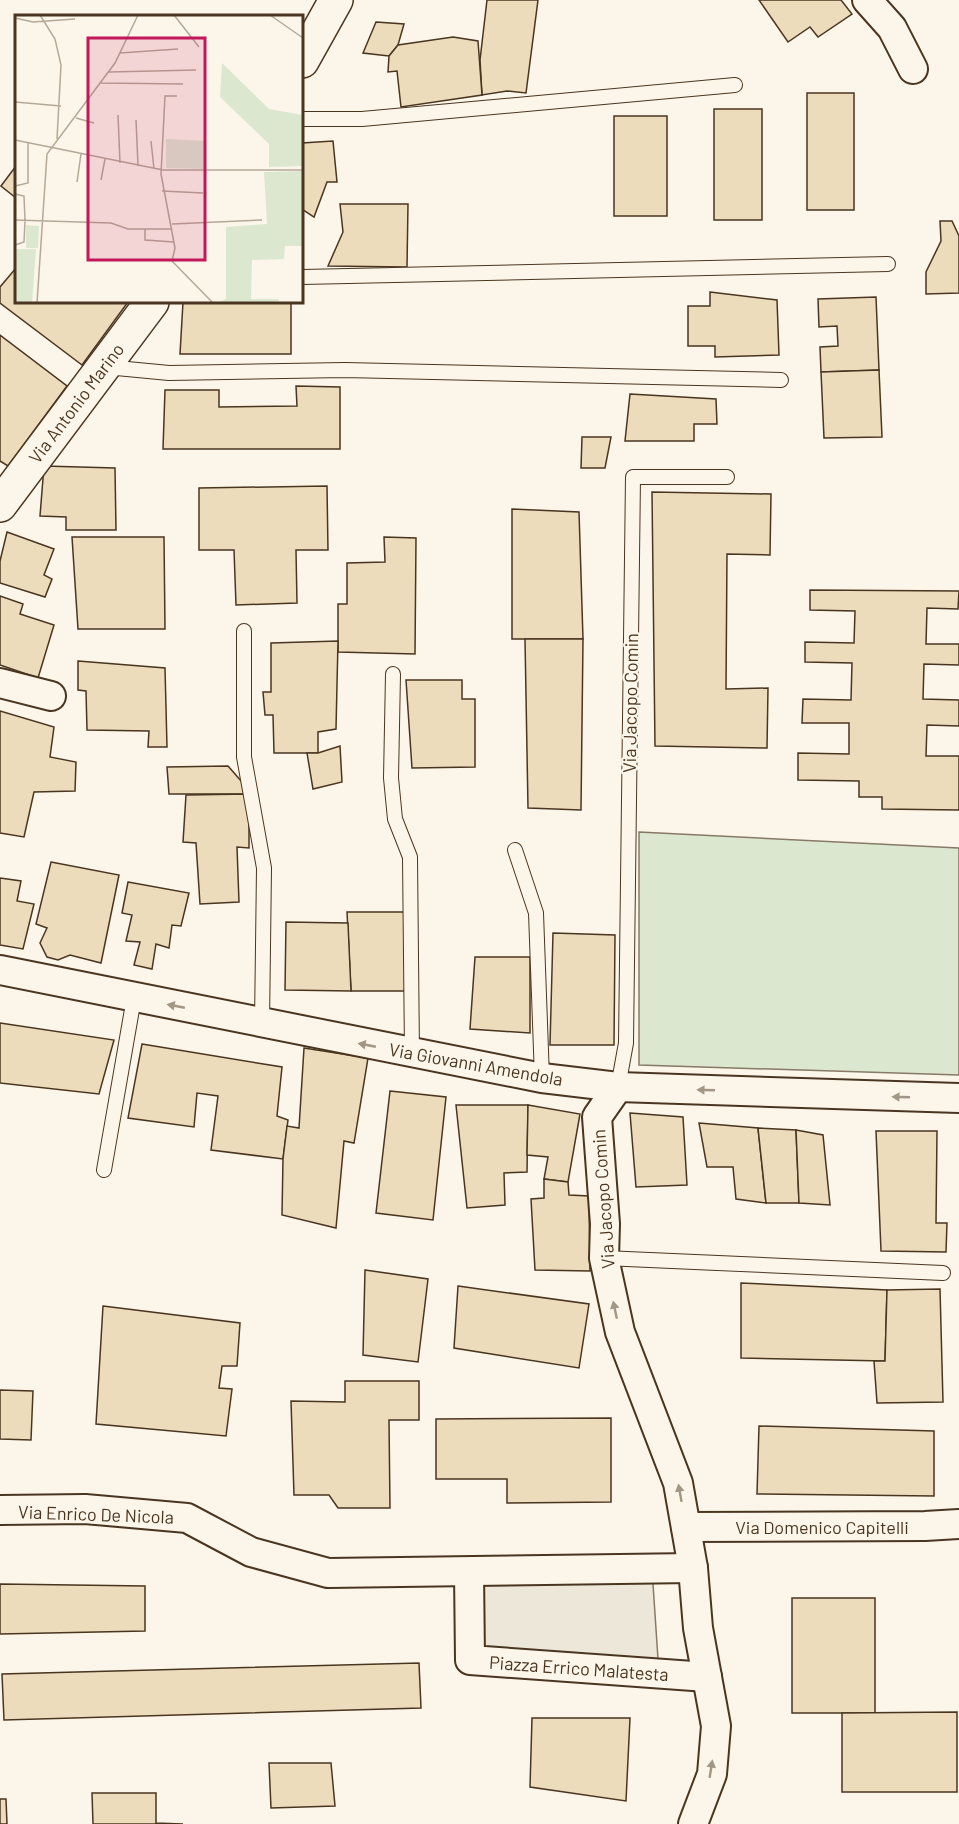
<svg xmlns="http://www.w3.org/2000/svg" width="959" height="1824" font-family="Barlow,sans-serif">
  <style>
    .green { fill: #dce7d0; stroke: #887966; stroke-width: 1.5 }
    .parking { fill: #ede7d9; stroke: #887966; stroke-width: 1.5 }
    .building { fill: #ecdcbc; stroke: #4a3520; stroke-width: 1.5 }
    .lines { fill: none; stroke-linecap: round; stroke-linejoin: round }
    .lane-casing { stroke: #4a3520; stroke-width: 16 }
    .street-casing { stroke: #4a3520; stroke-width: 32 }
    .secondary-casing { stroke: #4a3520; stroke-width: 36 }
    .lane { stroke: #fbf6e9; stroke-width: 14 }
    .street { stroke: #fbf6e9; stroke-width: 28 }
    .secondary { stroke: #fbf6e9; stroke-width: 33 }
    .oneway { fill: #a29684 }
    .labels { text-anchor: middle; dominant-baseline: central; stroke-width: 4.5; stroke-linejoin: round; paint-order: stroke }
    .street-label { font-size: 18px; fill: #4a3520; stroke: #fbf6e9 }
    .inset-road { fill: none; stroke: #b4a999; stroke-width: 1.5 }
    .view { fill: #c2185b; fill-opacity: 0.15; stroke: #c2185b; stroke-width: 3 }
    .inset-edge { fill: none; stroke: #4a3520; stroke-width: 3 }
  </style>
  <rect width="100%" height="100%" fill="#fbf6e9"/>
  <polygon class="green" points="639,832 959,848 959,1075 639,1065"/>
  <polygon class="parking" points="652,1569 659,1674 470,1660 469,1572"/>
  <g class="building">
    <polygon points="487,0 538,0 526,93 507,91 482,95 480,60"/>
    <polygon points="759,0 841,0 852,14 818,37 810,27 788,42"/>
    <polygon points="376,22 404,24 398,45 389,56 363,53"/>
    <polygon points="453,37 478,41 482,95 401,107 397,71 388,72 389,56 398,45"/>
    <rect x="807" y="93" width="47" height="117"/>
    <rect x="714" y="109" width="48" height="111"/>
    <rect x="614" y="116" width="53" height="100"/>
    <polygon points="333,141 337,182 327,182 314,217 302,209 302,143"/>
    <polygon points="16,166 16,198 1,186"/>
    <polygon points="340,204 408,204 407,267 328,266 343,232"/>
    <polygon points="940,221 952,221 959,236 959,293 926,294 926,272 941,241"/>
    <polygon points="16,268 16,302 128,302 82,365 0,303 0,287"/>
    <polygon points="710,292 777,300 779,355 715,357 715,346 688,346 688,306 710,306"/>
    <polygon points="876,297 879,370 821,372 820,347 838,346 837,326 819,327 818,299"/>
    <polygon points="183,302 291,302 291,354 180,354"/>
    <polygon points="0,335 67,386 8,466 0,461"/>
    <polygon points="879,370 882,437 824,438 821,372"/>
    <polygon points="296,386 340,387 340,449 163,449 165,390 219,390 219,407 297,406"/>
    <polygon points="630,394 716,399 717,424 694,424 694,441 625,441"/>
    <polygon points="582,437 611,437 605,468 581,468"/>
    <polygon points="44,466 115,468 116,530 66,530 66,517 40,516"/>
    <polygon points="327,486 328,550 296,550 297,603 236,605 234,550 199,550 199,488"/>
    <polygon points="652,492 771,494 770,555 727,554 726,689 768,688 767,748 655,746"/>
    <polygon points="512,509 579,512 583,639 512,639"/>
    <polygon points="7,532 54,549 44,575 52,579 45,597 0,583 0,561"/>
    <polygon points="72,537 164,537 165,629 78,629"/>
    <polygon points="384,537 416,538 415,654 338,652 338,604 347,604 347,563 385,562"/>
    <polygon points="810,590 959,591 958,609 927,608 926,644 959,644 959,665 924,664 923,699 959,700 959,726 927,725 926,756 959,756 959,810 882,809 882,797 859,797 859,781 798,780 798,753 849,754 849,723 802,723 803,699 851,700 852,663 805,662 805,642 854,643 855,611 810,610"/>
    <polygon points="0,596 23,604 20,614 54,625 38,678 0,665"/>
    <polygon points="525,639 583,639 581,810 528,808"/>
    <polygon points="338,641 336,729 318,732 318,753 274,753 273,715 265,715 263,692 271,692 271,643"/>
    <polygon points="78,661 165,668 167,747 148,747 149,731 87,730 86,691 78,690"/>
    <polygon points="406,680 462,680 462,699 475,699 475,767 412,768"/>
    <polygon points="0,711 54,727 50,757 76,762 75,791 34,792 24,837 0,833"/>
    <polygon points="340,746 342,782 313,789 307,753 318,753"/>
    <polygon points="228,766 242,782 249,794 169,794 167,767"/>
    <polygon points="249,794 249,848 237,847 239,902 200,904 196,843 183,842 186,795"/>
    <polygon points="51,862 119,875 101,963 70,955 58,960 47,957 40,943 47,928 36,924"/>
    <polygon points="0,878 21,881 17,901 34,904 23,949 0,945"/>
    <polygon points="128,882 189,893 181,926 172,925 169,948 156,944 152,969 134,965 140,942 126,941 132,915 122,913"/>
    <polygon points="347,912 404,912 405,991 351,991"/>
    <polygon points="286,922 348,923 351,991 285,990"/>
    <polygon points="553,933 615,935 614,1045 550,1045"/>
    <polygon points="475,957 530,957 530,1033 470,1029"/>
    <polygon points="0,1023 114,1040 99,1094 0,1083"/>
    <polygon points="142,1044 282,1067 277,1116 288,1120 283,1159 211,1150 218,1096 197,1093 194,1127 128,1118"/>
    <polygon points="304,1048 368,1058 354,1143 344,1141 336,1228 282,1215 283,1159 287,1126 299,1128"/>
    <polygon points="390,1091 446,1097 433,1220 376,1213"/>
    <polygon points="456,1105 528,1105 527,1172 504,1173 505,1205 467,1208"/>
    <polygon points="528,1105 580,1114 568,1182 544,1179 548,1157 527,1155"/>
    <polygon points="630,1113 683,1117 687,1185 636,1187"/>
    <polygon points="699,1123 758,1128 766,1203 736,1199 733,1167 707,1167"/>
    <polygon points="758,1128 796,1130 799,1203 766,1203"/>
    <polygon points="796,1130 823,1135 830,1205 799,1203"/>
    <polygon points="876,1131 937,1131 936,1223 947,1223 946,1252 881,1251"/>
    <polygon points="544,1179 568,1182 569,1195 589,1196 590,1271 535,1270 531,1199 544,1198"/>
    <polygon points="365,1270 428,1279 418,1362 363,1355"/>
    <polygon points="741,1283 887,1290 885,1361 741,1358"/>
    <polygon points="458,1286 589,1304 579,1368 454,1348"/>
    <polygon points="940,1289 943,1402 877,1403 874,1361 885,1361 887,1290"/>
    <polygon points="103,1306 240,1323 237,1366 222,1366 219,1388 232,1389 226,1436 96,1424"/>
    <polygon points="345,1381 419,1381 419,1420 389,1420 390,1508 338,1508 329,1495 294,1495 291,1401 345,1402"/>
    <polygon points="0,1390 33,1391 31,1440 0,1439"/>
    <polygon points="611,1418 611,1502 507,1503 507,1479 436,1479 436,1419"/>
    <polygon points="759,1426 934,1431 934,1496 757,1494"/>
    <polygon points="0,1584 145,1586 145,1631 0,1634"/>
    <rect x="792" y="1598" width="83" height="115"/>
    <polygon points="419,1663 421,1708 4,1720 2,1674"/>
    <polygon points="957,1712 957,1792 842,1792 842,1713"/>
    <polygon points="532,1718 630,1718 626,1801 530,1787"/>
    <polygon points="269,1763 331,1763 335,1806 271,1808"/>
    <polygon points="92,1793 156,1793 156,1823 183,1824 93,1824"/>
    <polygon points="0,1799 6,1799 7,1824 0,1824"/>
  </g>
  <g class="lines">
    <g class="lane-casing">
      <g id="lane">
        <polyline points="302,119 362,119 735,85"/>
        <polyline points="302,277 888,264"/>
        <polyline points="106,367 169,373 345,370 781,380"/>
        <polyline points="244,631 244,757 264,868 262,1024"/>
        <polyline points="393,674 391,778 395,819 410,857 412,1054"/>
        <polyline points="515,850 536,913 542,1078"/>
        <polyline points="618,1087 626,1043 633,477 727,477"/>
        <polyline points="104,1170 134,998"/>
        <polyline points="604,1258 943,1273"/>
      </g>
    </g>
    <g class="street-casing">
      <g id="street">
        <polyline points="867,0 892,28 913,69"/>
        <polyline points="0,683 51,696"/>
        <polyline points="0,970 542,1078 618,1087 959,1098"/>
        <polyline points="618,1087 597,1117 605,1224 604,1258 620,1332 678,1483 693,1568 698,1628 716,1726 712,1774 693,1824"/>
        <polyline points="0,1510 85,1509 187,1518 251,1552 328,1573 693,1568"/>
        <polyline points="686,1527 925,1526 959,1524"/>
        <polyline points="469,1572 470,1660 707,1677"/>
      </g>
    </g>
    <g class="secondary-casing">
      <g id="secondary">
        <polyline points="302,61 336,0"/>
        <polyline points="0,505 152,302"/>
      </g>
    </g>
    <use href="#lane" class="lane"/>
    <use href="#street" class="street"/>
    <use href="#secondary" class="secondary"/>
  </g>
  <defs><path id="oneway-solid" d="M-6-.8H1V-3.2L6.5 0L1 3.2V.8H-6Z" transform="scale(1.5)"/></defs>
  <g class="oneway">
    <use href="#oneway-solid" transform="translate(176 1006) rotate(-169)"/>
    <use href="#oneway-solid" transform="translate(367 1045) rotate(-169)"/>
    <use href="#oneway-solid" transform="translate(706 1090) rotate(-178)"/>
    <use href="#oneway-solid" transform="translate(901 1097) rotate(-178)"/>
    <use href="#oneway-solid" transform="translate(615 1310) rotate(-102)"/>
    <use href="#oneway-solid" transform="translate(680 1493) rotate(-100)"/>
    <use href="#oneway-solid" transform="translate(711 1769) rotate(-81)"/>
  </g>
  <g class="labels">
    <g class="street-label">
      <text transform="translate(76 403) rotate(-53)">Via Antonio Marino</text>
      <text transform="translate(630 703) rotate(-89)">Via Jacopo Comin</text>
      <text transform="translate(476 1064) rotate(10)">Via Giovanni Amendola</text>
      <text transform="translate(603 1199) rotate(-94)">Via Jacopo Comin</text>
      <text transform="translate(96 1514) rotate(2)">Via Enrico De Nicola</text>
      <text x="822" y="1527">Via Domenico Capitelli</text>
      <text transform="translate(579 1668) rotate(4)">Piazza Errico Malatesta</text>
    </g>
  </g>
  <g transform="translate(15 15)">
    <rect width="288" height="288" fill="#fbf6e9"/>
    <path d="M207,48L254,94L288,100V151L254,152V129L205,82ZM151,124L191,126V154L151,153ZM288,156V231H270L269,244L237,245L236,284H264L263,288H201L211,284V212L252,209L249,157ZM11,210L24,211L23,233H11ZM0,234H21L17,288H0Z" fill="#dce7d0"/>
    <path class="inset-road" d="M25,0L40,24L46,50L42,124M159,0L184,32M255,0L288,23M0,3L18,7L60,4M105,38L163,34M94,57L181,55M86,68L168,69M162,81H150L146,159L160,233L157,246L198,288M0,87L46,91M103,100L105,148M61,103L79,108M121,105L123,151M0,125L148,155H288M136,126L139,154M86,165L90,144M62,167L66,139M0,171L13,168V128M147,176L188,178M0,179L9,181L10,205L9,227L0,230M0,205L96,208L113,214H157M157,209L247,205M130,214V225L159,227M22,288L32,139L100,48L123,0"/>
    <path class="view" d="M73,23H190V245H73Z"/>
    <rect width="288" height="288" class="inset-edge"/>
  </g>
</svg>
